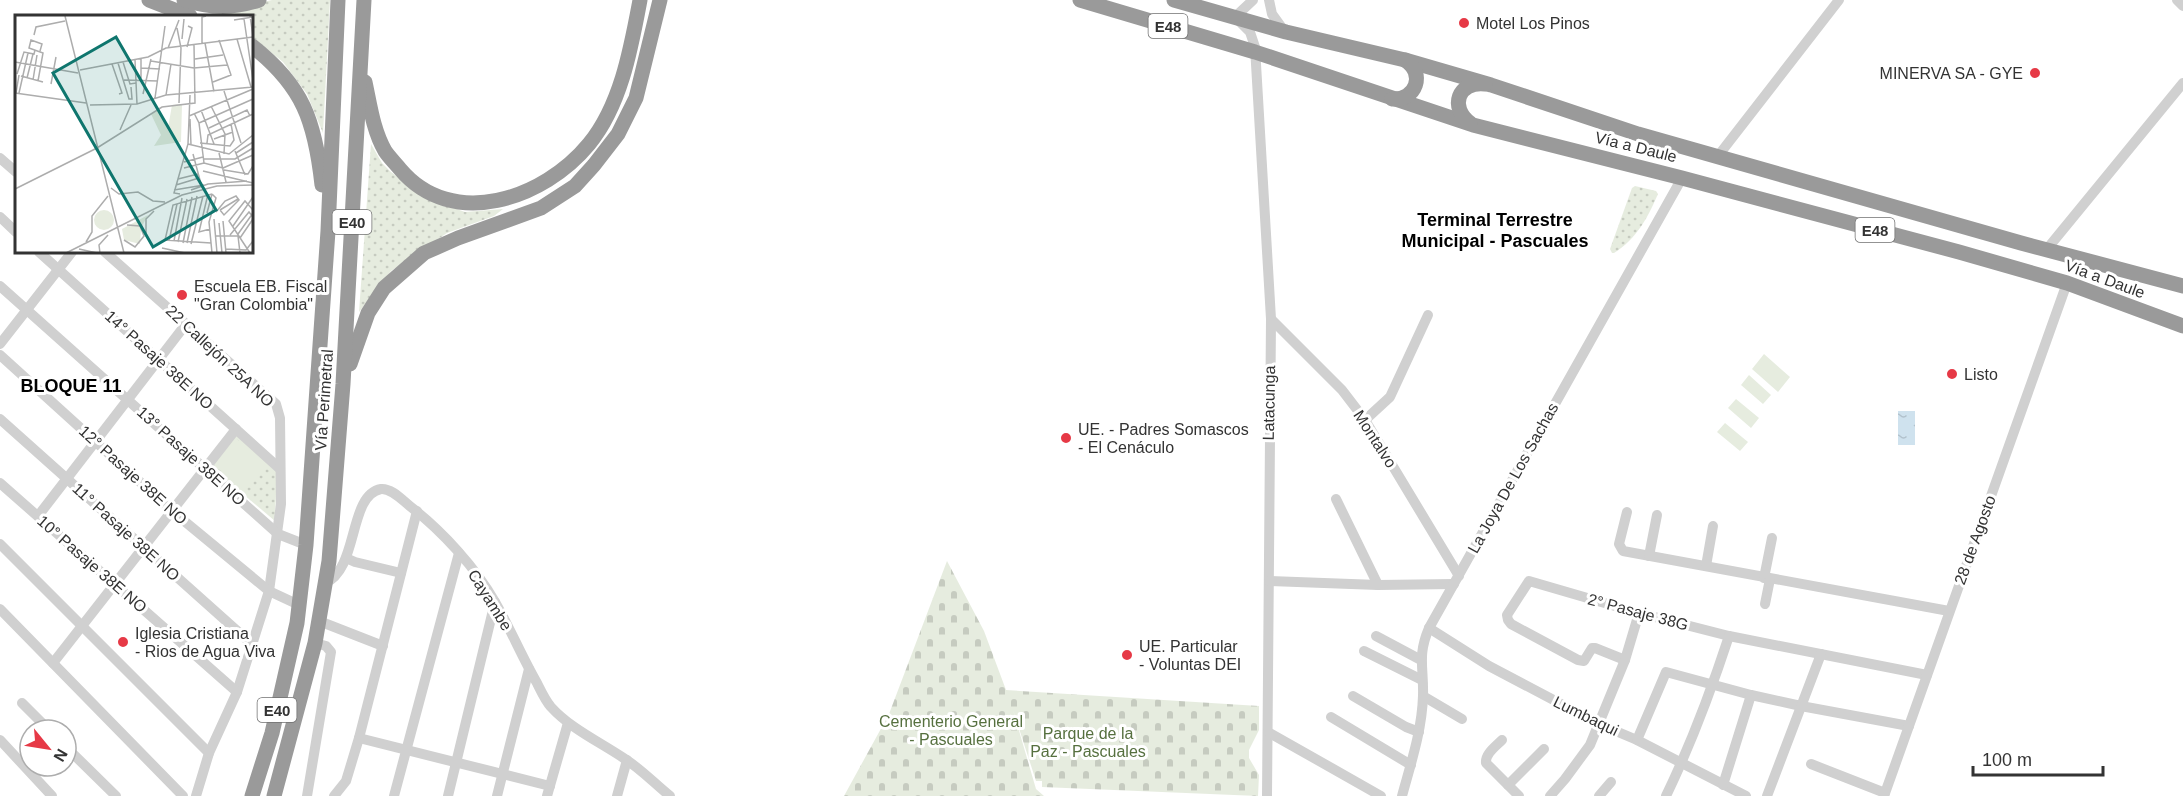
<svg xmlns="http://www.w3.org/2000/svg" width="2183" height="796" font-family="Arial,sans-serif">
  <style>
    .cemetery { fill: url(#cemetery-stones) }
    .park { fill: url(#park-dots) }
    .pitch { fill: #e6ecdf }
    .water { fill: url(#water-ripples) }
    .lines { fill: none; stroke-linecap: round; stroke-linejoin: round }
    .minor { stroke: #d0d0d0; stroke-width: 10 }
    .highway { stroke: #9a9a9a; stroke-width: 15 }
    .poi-dot { fill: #e63946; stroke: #fff; stroke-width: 2 }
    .labels { text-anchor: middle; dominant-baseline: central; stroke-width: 6; stroke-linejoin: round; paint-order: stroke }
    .shield { fill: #fff; stroke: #707070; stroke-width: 1.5 }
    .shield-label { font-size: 15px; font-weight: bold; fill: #333 }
    .poi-label { font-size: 16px; fill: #333; stroke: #fff; text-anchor: start }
    .street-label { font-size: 16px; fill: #333; stroke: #fff }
    .park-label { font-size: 16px; fill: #56703f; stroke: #fff }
    .neighbourhood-label { font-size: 18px; font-weight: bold; fill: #000; stroke: #fff }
    .inset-road { fill: none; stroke: #adadad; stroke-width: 1.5 }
    .view { fill: #0f766e; fill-opacity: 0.15; stroke: #0f766e; stroke-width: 3 }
    .inset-edge { fill: none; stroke: #333; stroke-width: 3 }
  </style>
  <defs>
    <pattern id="cemetery-stones" width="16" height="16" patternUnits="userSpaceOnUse" patternTransform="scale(1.5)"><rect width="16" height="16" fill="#e6ecdf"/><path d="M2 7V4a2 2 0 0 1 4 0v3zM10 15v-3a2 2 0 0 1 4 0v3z" fill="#c6cbc0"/></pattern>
    <pattern id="park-dots" width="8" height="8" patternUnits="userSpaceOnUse" patternTransform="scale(1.5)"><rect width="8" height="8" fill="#e6ecdf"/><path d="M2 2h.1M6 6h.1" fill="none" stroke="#c6cbc0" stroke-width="1.8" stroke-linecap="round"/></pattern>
    <pattern id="water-ripples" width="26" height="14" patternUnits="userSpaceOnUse" patternTransform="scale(1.5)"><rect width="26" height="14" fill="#cfe2ee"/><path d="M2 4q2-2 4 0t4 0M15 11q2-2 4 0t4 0" fill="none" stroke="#b2c2cd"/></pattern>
  </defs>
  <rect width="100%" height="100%" fill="#fff"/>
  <polygon class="cemetery" points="947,561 984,631 1006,690 1259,706 1259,730 1249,750 1249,758 1259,775 1258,796 1042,787 1042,781 1036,781 1013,710 1036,789 1044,796 844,796 889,714"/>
  <g class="park">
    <polygon points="272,0 330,0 323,133 307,94 283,62 252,37 252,16 206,16"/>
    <polygon points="371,144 382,163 391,172 426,198 465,212 503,209 494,216 447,233 391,271 359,312"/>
    <path d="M1635,186L1656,191L1658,194C1647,219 1637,238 1614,253H1612L1610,249L1632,188Z"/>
    <polygon points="235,434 277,469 275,521 210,466"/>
  </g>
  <g class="pitch">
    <polygon points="1764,354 1790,377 1778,392 1752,369"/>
    <polygon points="1749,375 1771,395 1763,404 1741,385"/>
    <polygon points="1736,399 1759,418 1751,428 1728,408"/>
    <polygon points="1725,423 1748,442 1740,451 1717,432"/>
    <polygon points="233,436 266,463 245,490 212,463"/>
  </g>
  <rect class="water" x="1898" y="411" width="17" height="34"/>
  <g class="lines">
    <g class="minor">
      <polyline points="1253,0 1235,17 1250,32 1255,47 1271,319 1267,796"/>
      <polyline points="1269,0 1272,14 1285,32"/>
      <polyline points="2177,0 2183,6"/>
      <polyline points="1718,156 1839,0"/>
      <polyline points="0,158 16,172"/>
      <polyline points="0,217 16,232"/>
      <polyline points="2047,249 2183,83"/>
      <polyline points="39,252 279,468"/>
      <polyline points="105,252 276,404 280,418 281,504 269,591 237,692 209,753 196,796"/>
      <polyline points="0,286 278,534 306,545"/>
      <polyline points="1271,319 1342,390 1365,420 1459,576"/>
      <polyline points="0,344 72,252"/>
      <polyline points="0,355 172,511 269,591 299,605"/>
      <polyline points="0,419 253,645"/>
      <polyline points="1365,420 1390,397 1428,315"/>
      <polyline points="0,483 237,692"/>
      <polyline points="1336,499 1378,585"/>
      <polyline points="1627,512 1619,544 1623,551 1949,611"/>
      <polyline points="38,516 186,324"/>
      <polyline points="0,544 209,753"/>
      <polyline points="1649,556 1657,515"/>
      <polyline points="346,558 355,562 401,573"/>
      <polyline points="1706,566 1713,526"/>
      <polyline points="1764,578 1772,538"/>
      <polyline points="1269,581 1378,585 1454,584"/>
      <path d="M325,583C359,569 348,495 381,489C392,488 403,501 411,507C442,531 476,568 495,602C510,628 522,657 537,683C541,691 545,700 551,707C571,729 600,742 625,759C641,769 655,784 670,796"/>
      <polyline points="1765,604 1770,579"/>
      <polyline points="0,609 183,796"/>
      <polyline points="319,621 383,646"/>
      <polyline points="1429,628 1489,666 1599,724 1637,740 1746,796"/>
      <polyline points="1376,636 1421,660"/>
      <polyline points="1364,651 1422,680"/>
      <polyline points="1625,660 1595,648 1592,648 1584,661 1578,660 1511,624 1508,620 1507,615 1529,581 1639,613 1729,636 1927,675"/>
      <polyline points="53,663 236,429"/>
      <polyline points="1353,696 1406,727 1419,732"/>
      <polyline points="1423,696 1462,719"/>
      <polyline points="22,703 49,730"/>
      <polyline points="1331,717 1411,765"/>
      <polyline points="1268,732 1381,796"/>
      <polyline points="359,738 550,786"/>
      <polyline points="0,740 52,796"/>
      <path d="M1502,740C1495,747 1485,754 1486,763L1519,796"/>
      <polyline points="1637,740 1666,672 1751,695 1801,706 1909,726"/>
      <polyline points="66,747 116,796"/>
      <polyline points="1811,764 1885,793"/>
      <polyline points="1508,785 1544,749"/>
      <polyline points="1723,785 1751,695"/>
      <polyline points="307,796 331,652 326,646 315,643"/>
      <polyline points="334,796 346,781 359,738 417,511"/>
      <polyline points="394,796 459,553"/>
      <polyline points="448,796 495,602"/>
      <polyline points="497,796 529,669"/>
      <polyline points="547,796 568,723"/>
      <polyline points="617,796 627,760"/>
      <path d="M1402,796C1411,763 1422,730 1423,696C1424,668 1417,656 1429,628L1682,178"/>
      <polyline points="1550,796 1565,779 1590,745 1625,660 1639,613"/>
      <polyline points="1599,796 1611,782"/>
      <path d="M1666,796C1691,744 1711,691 1729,636"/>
      <polyline points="1767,796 1821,654"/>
      <polyline points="1884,796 2067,283"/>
    </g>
    <g class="highway">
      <polyline points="149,0 190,16"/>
      <path d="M184,0C212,8 231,9 259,0"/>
      <polyline points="1080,0 1255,52 1473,125 1682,178 1959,252 2067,283 2183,326"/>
      <polyline points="1174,0 1286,32 1405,60 1491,85 1638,134 2021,243 2183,286"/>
      <path d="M252,46C303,86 315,121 322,185"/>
      <path d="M365,82C370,105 373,130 385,151C389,157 395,163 400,169C452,231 544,199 589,144C621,105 631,48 640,0"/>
      <path d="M1392,99C1416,101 1426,73 1405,60"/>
      <path d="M1470,123C1449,107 1458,81 1485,84"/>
      <polyline points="350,364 368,313 384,288 424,253 458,238 541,208 575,186 594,165 618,134 636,98 660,0"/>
      <polyline points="252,796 272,733 297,623 306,545 328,231 338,0"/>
      <polyline points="274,796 315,643 329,561 343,384 364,0"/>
    </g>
  </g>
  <g class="poi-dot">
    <circle cx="1464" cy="23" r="6"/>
    <circle cx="2035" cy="73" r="6"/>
    <circle cx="182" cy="295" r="6"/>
    <circle cx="1952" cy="374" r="6"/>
    <circle cx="1066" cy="438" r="6"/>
    <circle cx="123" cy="642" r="6"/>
    <circle cx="1127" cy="655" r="6"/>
  </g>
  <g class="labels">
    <g class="shield">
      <rect x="1148.5" y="14" width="39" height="24" rx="4.5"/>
      <rect x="332.5" y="210" width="39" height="24" rx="4.5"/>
      <rect x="1855.5" y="218" width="39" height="24" rx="4.5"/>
      <rect x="257.5" y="698" width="39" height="24" rx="4.5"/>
    </g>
    <g class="shield-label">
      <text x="1168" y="26">E48</text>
      <text x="352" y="222">E40</text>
      <text x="1875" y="230">E48</text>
      <text x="277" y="710">E40</text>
    </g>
    <g class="poi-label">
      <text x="1476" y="23">Motel Los Pinos</text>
      <text x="2023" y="73" text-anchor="end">MINERVA SA - GYE</text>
      <text x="194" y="286">Escuela EB. Fiscal<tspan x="194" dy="18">"Gran Colombia"</tspan></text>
      <text x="1964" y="374">Listo</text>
      <text x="1078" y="429">UE. - Padres Somascos<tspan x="1078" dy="18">- El Cenáculo</tspan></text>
      <text x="135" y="633">Iglesia Cristiana<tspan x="135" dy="18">- Rios de Agua Viva</tspan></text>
      <text x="1139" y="646">UE. Particular<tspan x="1139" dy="18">- Voluntas DEI</tspan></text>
    </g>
    <g class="street-label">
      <text transform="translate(1636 147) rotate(14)">Vía a Daule</text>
      <text transform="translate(2105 279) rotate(20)">Vía a Daule</text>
      <text transform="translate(220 356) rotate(43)">22 Callejón 25A NO</text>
      <text transform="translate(159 360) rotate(42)">14° Pasaje 38E NO</text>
      <text transform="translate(324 400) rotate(-86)">Vía Perimetral</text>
      <text transform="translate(1269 403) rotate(-89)">Latacunga</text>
      <text transform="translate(1375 439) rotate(57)">Montalvo</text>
      <text transform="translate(191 456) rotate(42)">13° Pasaje 38E NO</text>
      <text transform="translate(133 475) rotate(42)">12° Pasaje 38E NO</text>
      <text transform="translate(1513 478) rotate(-61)">La Joya De Los Sachas</text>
      <text transform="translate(126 532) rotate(42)">11° Pasaje 38E NO</text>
      <text transform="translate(1975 540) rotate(-70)">28 de Agosto</text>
      <text transform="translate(92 564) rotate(41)">10° Pasaje 38E NO</text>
      <text transform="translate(490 600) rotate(58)">Cayambe</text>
      <text transform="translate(1638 612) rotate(15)">2° Pasaje 38G</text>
      <text transform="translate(1586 716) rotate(26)">Lumbaqui</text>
    </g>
    <g class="park-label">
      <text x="951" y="721">Cementerio General<tspan x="951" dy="18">- Pascuales</tspan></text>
      <text x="1088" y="733">Parque de la<tspan x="1088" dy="18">Paz - Pascuales</tspan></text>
    </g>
    <g class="neighbourhood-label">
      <text x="1495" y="220">Terminal Terrestre<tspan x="1495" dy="21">Municipal - Pascuales</tspan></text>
      <text x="71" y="386">BLOQUE 11</text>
    </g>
  </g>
  <g transform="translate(15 15)">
    <rect width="238" height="238" fill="#fff"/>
    <path d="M167,89L166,127L139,131L146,120L136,99L143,95L153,113L157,90Z" fill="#e6ecdf"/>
    <path d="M79 205a10 10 0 1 1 20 0a10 10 0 1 1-20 0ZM133,200L126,213L125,229L109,225L107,214Z" fill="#e6ecdf"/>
    <path class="inset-road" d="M50,1L109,238M235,1L238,21M229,4L238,65M219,5L238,2M162,13L166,33L164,88M19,20L21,12L50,6M167,24L169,4M222,24L236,72M190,28L199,77M187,29V2L191,1M172,32L177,13L173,11M153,33L164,5M180,44L208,40M120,45L122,89M136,46L179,53L212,50M0,47L63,58M108,47L115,69L121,68M103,48L114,84H117L116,72M97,49L107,78L104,79M126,53L145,54M65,55L133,42L151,33L238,22M2,59L9,37L19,39L20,35M6,61L28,67M12,63L18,39M126,63V44M18,65L22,40M109,65L143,66M23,66L28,38L14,33L16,25L27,29L25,36M198,67L216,60L204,25M36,69L41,42M209,76L226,128M0,78L71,88M1,78L4,60M4,78L13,38M128,79L136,44M151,80L156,49M140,83L150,11M75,90L122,89L151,80L238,72M196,91L210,119L209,139M186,95L199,129M179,98L184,108L189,148M174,101L238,74M175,104L176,130M184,108L238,84M194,113L232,95L235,101M105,115L116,90M199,124L218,117M185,128L215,131L219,125L216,109M192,128L193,120L238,99M173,129L214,139L238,120M220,136L230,160M204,138L211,167M221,138L238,127M178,139L186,169M188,144H220L238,133M169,147L188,142M169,153L189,148L208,153M208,153L238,140M209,155L233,159L238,151M188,156L238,168M163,164L183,159M161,170L184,163M96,173L104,179L123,177L138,186L150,187M0,174L82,133L147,92L180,88L179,30M159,175L189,170M176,175L193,169L232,166M165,179L159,178L173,129L175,80M193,179L184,217L195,214M205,195L223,184M201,197L210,186L221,181L224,185L209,200L205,195M192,198L197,179M199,204L202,238M208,206L211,238M204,208L207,238M218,211L238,182M131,218V204L139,196M223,219L238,198M215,220L234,197L238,202M200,221H223L225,238M225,223L238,204M109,225L120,232L129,221L125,211L112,210M154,226L162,189M159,226L167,183M71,227L77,217V201L93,181M163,227L172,184M168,228L177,182M172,228L182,181M196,228L150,225L158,190L197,179M176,229L188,181M147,233L170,238M64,234L82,238M211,234L231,235L238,226M51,238L167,180L202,171L238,170M85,238L84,230L93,220M197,238L194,207L201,183L197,179M235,238L214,206L230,186L238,195"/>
    <path class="view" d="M101,22L201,195L138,232L38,58Z"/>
    <rect width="238" height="238" class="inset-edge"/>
  </g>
  <g transform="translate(48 748) rotate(120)"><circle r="28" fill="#ffffff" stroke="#adadad" stroke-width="1.5"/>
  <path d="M0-4.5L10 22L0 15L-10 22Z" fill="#e63946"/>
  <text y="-9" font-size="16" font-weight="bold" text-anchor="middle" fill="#333333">N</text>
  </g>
  <path d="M1973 766v9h130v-9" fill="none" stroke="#333333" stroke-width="3"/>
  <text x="1982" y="766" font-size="18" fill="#333333" stroke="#ffffff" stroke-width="4.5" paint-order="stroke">100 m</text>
</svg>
